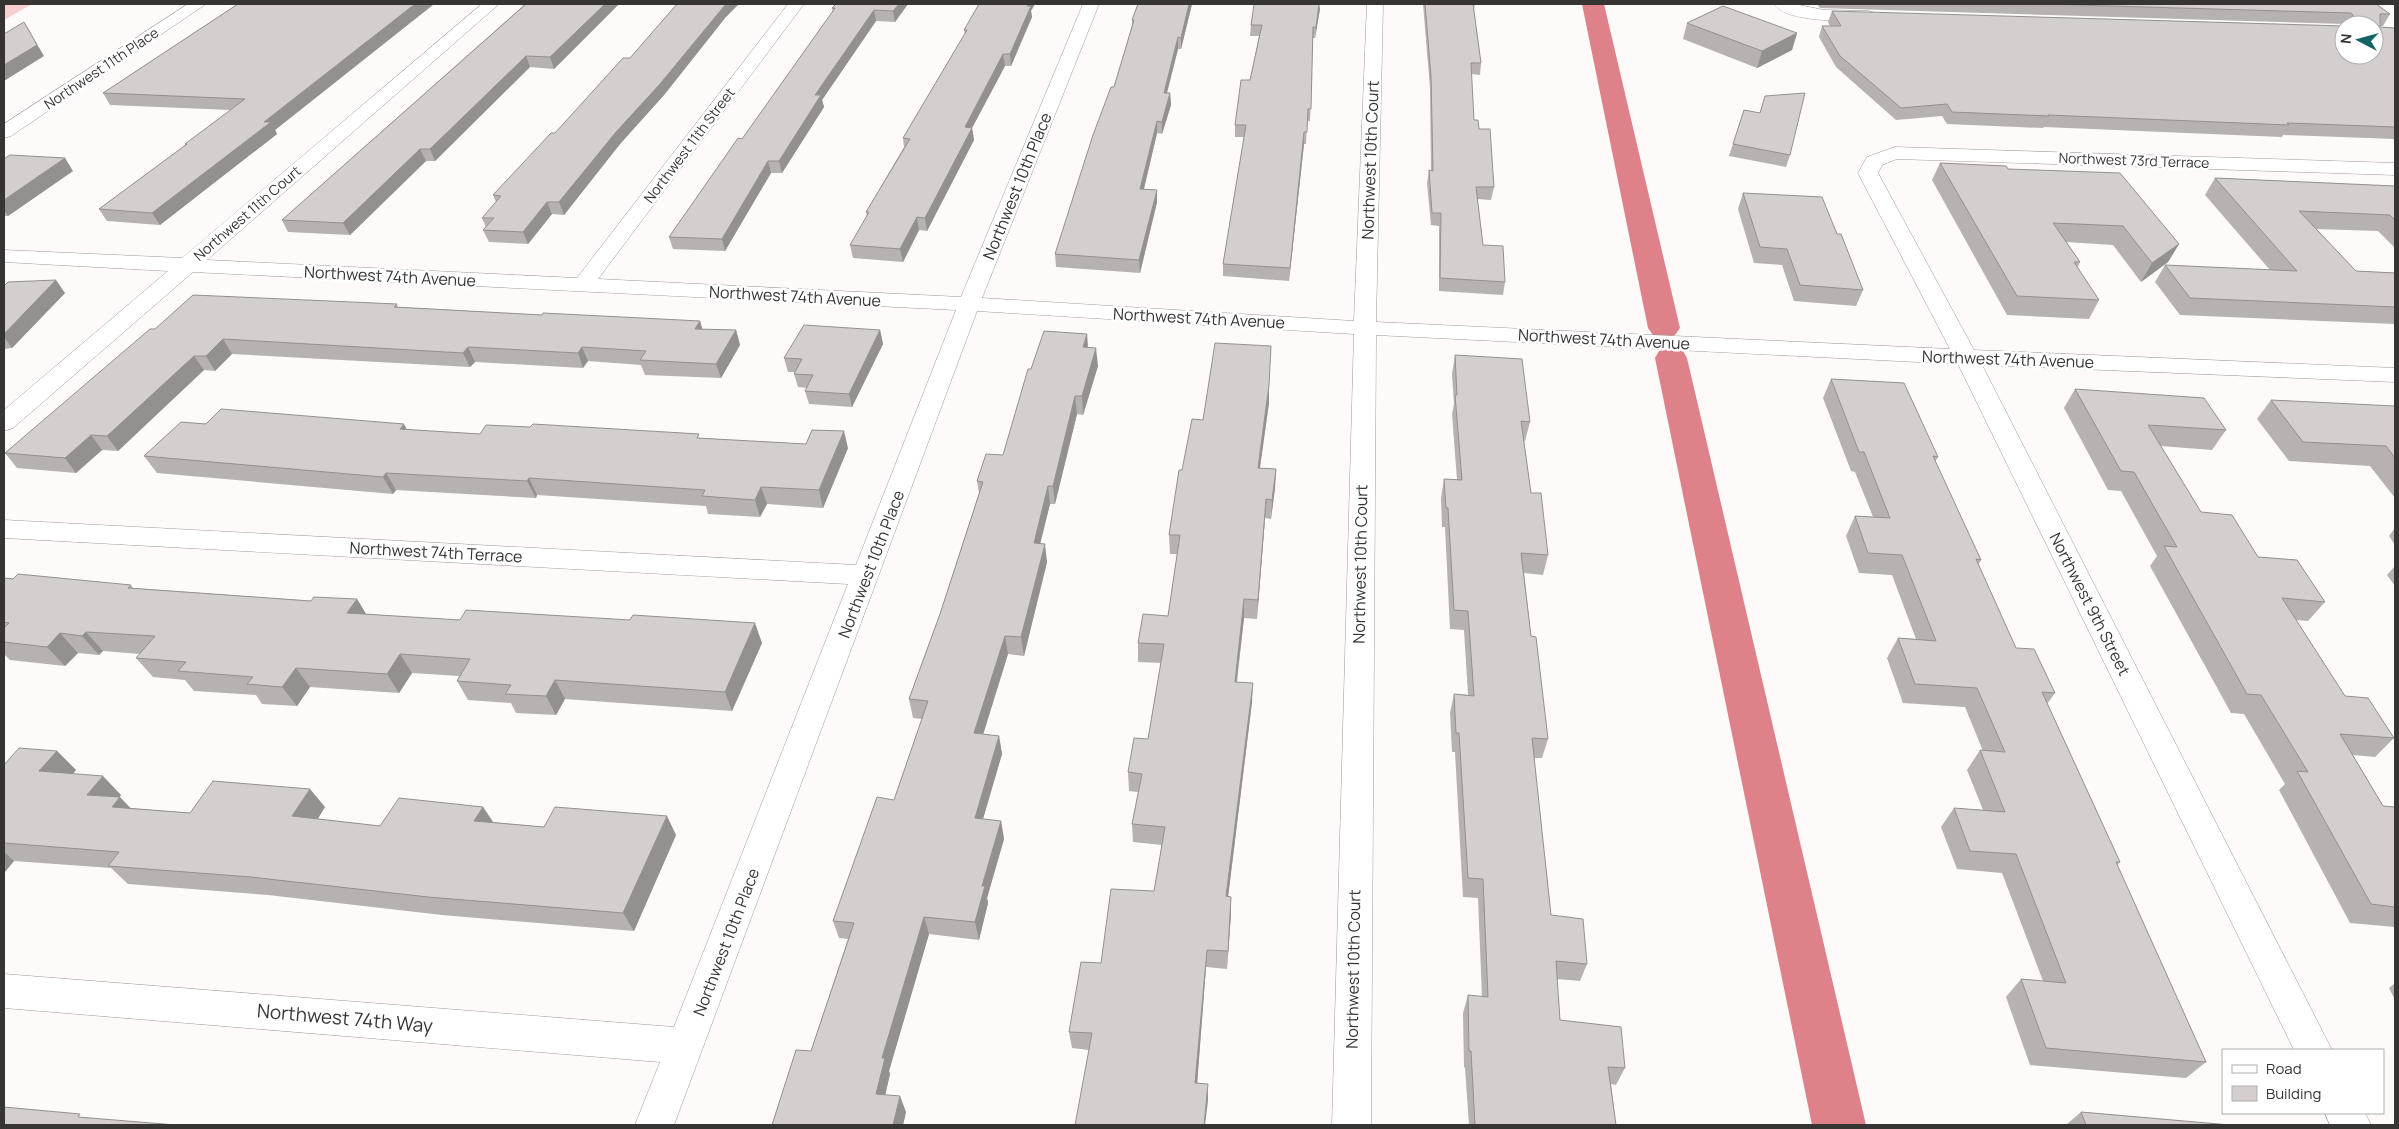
<svg xmlns="http://www.w3.org/2000/svg" width="2399" height="1129" font-family="Manrope,sans-serif">
  <style>
    .green { fill: #f7d0d2 }
    .lines { fill: none; stroke-linecap: round; stroke-linejoin: round }
    .canal { fill: #de8189; fill-rule: evenodd }
    .street-casing { stroke: #a09999; stroke-width: 1 }
    .street { fill: #fff; fill-rule: evenodd }
    .wall { fill: #b7b1b1 }
    .shaded-wall { fill: #959090 }
    .building { fill: #d5cece; stroke: #959090 }
    .labels { text-anchor: middle; dominant-baseline: central; stroke-width: 5; stroke-linejoin: round; paint-order: stroke }
    .far-street-label { font-size: 14px; fill: #373434; stroke: #fff }
    .street-label { font-size: 16px; fill: #373434; stroke: #fff }
    .near-street-label { font-size: 19px; fill: #373434; stroke: #fff }
  </style>
  <rect width="100%" height="100%" fill="#fefafa"/>
  <polygon class="green" points="4,4 32,4 4,20"/>
  <g class="lines">
    <g class="canal">
      <polygon points="1582,4 1604,4 1680,328 1675,335 1664,338 1653,335 1648,328"/>
      <polygon points="1671,348 1683,351 1687,358 1866,1125 1812,1125 1655,358 1659,351"/>
    </g>
    <g class="street-casing">
      <g id="street">
        <polygon points="188,4 206,4 11,136 4,138 4,124"/>
        <polygon points="482,4 499,4 207,260 577,278 788,4 804,4 598,279 961,297 1083,4 1099,4 982,298 1354,321 1367,4 1383,4 1376,322 1950,349 1858,173 1867,157 1895,147 2395,163 2395,175 1897,159 1882,165 1878,173 1974,350 2395,368 2395,382 1982,365 2332,1050 2294,1050 1958,364 1376,335 1371,1125 1332,1125 1354,334 977,311 674,1125 635,1125 660,1062 4,1008 4,974 674,1027 848,584 4,538 4,520 856,565 956,310 193,272 13,428 4,431 4,410 168,271 4,262 4,250 182,258"/>
        <path d="M1774,4H1794L1824,10L1869,11L1875,13L1877,16L1875,19L1869,21C1847,20 1788,24 1774,4Z"/>
        <polygon points="2325,1113 2365,1113 2371,1125 2330,1125"/>
      </g>
    </g>
    <use href="#street" class="street"/>
  </g>
  <g class="wall">
    <polygon points="238,4 434,4 275,130 277,134 160,225 107,221 99,209 186,145 185,144 231,110 110,105 103,93"/>
    <polygon points="522,4 619,4 554,69 530,67 435,161 426,161 350,235 288,232 282,220 523,6"/>
    <polygon points="908,4 895,22 876,21 822,100 824,107 782,173 771,173 725,251 673,249 669,237 742,139 833,12 832,8"/>
    <polygon points="1138,4 1192,4 1181,49 1178,49 1167,93 1170,93 1171,105 1162,134 1157,133 1144,189 1157,190 1157,202 1140,273 1056,267 1055,254 1114,87 1132,26 1132,20"/>
    <polygon points="1423,4 1475,4 1474,10 1481,63 1480,75 1471,74 1474,120 1479,129 1494,187 1491,200 1477,199 1483,245 1505,282 1503,295 1439,291 1439,226 1431,225 1427,183 1429,170 1431,171 1430,88"/>
    <polygon points="1817,4 2376,4 2390,14 2383,26 2380,26 2380,27 2395,28 2395,139 2283,135 2282,137 2044,127 2043,128 1947,124 1942,116 1896,120 1836,67 1819,37 1822,26 1830,26 1828,22 1832,11 2344,55 2374,25 2345,25 2344,24 1820,8"/>
    <polygon points="1320,9 1315,38 1313,38 1310,121 1307,121 1306,144 1304,144 1289,281 1223,276 1223,264 1244,137 1235,137 1235,125 1250,80 1259,36 1250,36 1251,25"/>
    <polygon points="1031,11 1032,17 1011,66 1005,66 972,128 974,140 927,231 919,230 903,262 853,258 850,245 867,216 866,212 904,147 903,138 965,35 964,30"/>
    <polygon points="725,18 664,95 620,144 564,215 552,214 528,244 489,242 483,230 486,227 482,218 496,202 493,195 630,58"/>
    <polygon points="1687,23 1797,33 1792,50 1757,68 1683,39"/>
    <polygon points="1765,96 1790,155 1786,167 1729,156 1744,110 1760,113"/>
    <polygon points="4,159 73,171 8,216 4,216"/>
    <polygon points="1940,163 2008,169 2179,244 2168,262 2141,282 2113,245 2066,242 2080,262 2077,268 2099,300 2089,319 2007,315 1932,180"/>
    <polygon points="2215,178 2395,186 2395,248 2378,231 2315,229 2356,271 2395,273 2395,324 2180,315 2155,282 2165,265 2270,270 2205,195"/>
    <polygon points="1743,193 1837,234 1863,290 1856,306 1794,301 1782,265 1754,263 1738,209"/>
    <polygon points="4,286 65,293 12,348 4,349"/>
    <polygon points="397,304 398,307 542,315 700,321 702,329 736,330 740,345 721,378 645,375 641,365 588,361 583,368 475,362 470,367 232,354 215,371 204,370 118,451 102,450 76,473 17,468 5,453 155,329"/>
    <polygon points="880,330 883,344 852,407 809,404 805,391 807,388 798,387 794,374 795,372 788,372 784,358"/>
    <polygon points="1087,334 1088,347 1098,366 1083,415 1077,414 1055,504 1050,504 1040,543 1047,562 1024,656 1008,654 983,734 999,736 1002,754 983,819 1001,821 1004,839 987,898 988,903 979,940 929,934 889,1071 890,1074 885,1095 906,1112 903,1125 772,1125 811,1051 848,939 839,938 833,921 894,800 922,719 913,718 909,699 940,614 979,493 977,481 1003,455 1031,369"/>
    <polygon points="1455,355 1530,422 1525,441 1524,441 1531,493 1548,555 1543,575 1524,573 1531,636 1548,739 1542,758 1534,758 1551,915 1587,964 1580,981 1557,979 1560,1020 1625,1068 1616,1085 1611,1084 1616,1125 1469,1125 1465,1068 1464,1067 1463,1013 1468,995 1482,997 1478,898 1463,897 1455,752 1452,752 1450,713 1454,694 1468,695 1464,630 1450,629 1445,527 1442,527 1441,498 1444,479 1457,480 1452,414 1454,404 1452,374"/>
    <polygon points="1831,379 1938,457 1935,462 1981,560 1978,565 2016,648 2055,693 2047,704 2120,862 2117,865 2206,1062 2186,1078 2030,1065 2006,997 2021,979 2043,981 2002,873 1957,869 1941,827 1954,808 1983,810 1967,770 1980,750 1983,751 1965,707 1903,703 1887,658 1898,638 1916,639 1892,575 1859,573 1846,536 1855,516 1873,517 1855,472 1851,471 1823,398"/>
    <polygon points="2075,389 2226,430 2212,450 2161,446 2201,512 2258,557 2325,602 2308,621 2296,620 2345,696 2394,738 2375,757 2353,755 2383,806 2395,807 2395,927 2350,923 2279,790 2285,784 2244,714 2231,713 2150,566 2157,556 2121,491 2108,490 2064,408"/>
    <polygon points="2271,400 2395,408 2395,498 2370,466 2289,461 2257,419"/>
    <polygon points="1269,403 1260,468 1276,469 1275,488 1271,519 1265,518 1257,619 1244,618 1237,682 1252,702 1228,896 1231,914 1227,969 1206,967 1197,1083 1208,1101 1089,1050 1072,1048 1069,1032 1101,963 1154,891 1162,845 1133,842 1132,824 1138,792 1129,791 1128,772 1148,739 1161,663 1138,662 1138,643 1168,616 1177,554 1170,554 1169,535 1182,470 1203,420"/>
    <polygon points="206,424 406,430 480,434 701,438 848,448 823,508 767,504 760,517 708,514 706,506 537,495 536,498 396,490 393,494 157,473 144,456"/>
    <polygon points="2395,528 2395,545 2389,536"/>
    <polygon points="2395,566 2395,586 2387,575"/>
    <polygon points="4,578 131,585 133,588 311,601 357,599 366,614 762,643 732,711 565,699 556,715 516,713 511,703 468,700 457,681 459,676 412,673 399,693 310,687 297,706 262,704 256,695 194,691 185,680 153,677 136,658 140,654 103,651 99,655 78,653 65,666 10,660 4,654"/>
    <polygon points="57,751 76,770 73,774 121,795 119,797 130,808 190,813 325,807 318,819 380,826 483,807 493,822 544,827 676,835 634,931 442,915 268,895 128,884 111,868 14,861 4,873 4,765"/>
    <polygon points="2395,983 2395,1000 2389,988"/>
    <polygon points="2081,1112 2230,1125 2066,1125"/>
  </g>
  <g class="shaded-wall">
    <polygon points="415,4 434,4 275,130 277,134 160,225 152,213 264,122"/>
    <polygon points="605,4 619,4 554,69 550,57"/>
    <polygon points="726,4 739,4 725,18 664,95 620,144 564,215 559,202 616,132"/>
    <polygon points="899,4 908,4 895,22 893,11"/>
    <polygon points="1028,4 1035,4 1031,11 1032,17 1011,66 1010,54"/>
    <polygon points="1189,4 1192,4 1181,49 1181,38"/>
    <polygon points="1319,4 1320,9 1315,38 1316,27"/>
    <polygon points="874,10 876,21 822,100 824,107 782,173 779,161 815,95"/>
    <polygon points="24,22 44,56 4,81 4,65"/>
    <polygon points="1797,33 1792,50 1757,68 1762,51"/>
    <polygon points="1178,37 1178,49 1164,104 1164,93"/>
    <polygon points="1003,54 1005,66 972,128 974,140 927,231 925,218 965,127"/>
    <polygon points="526,56 530,67 435,161 430,149"/>
    <polygon points="1170,93 1171,105 1162,134 1162,122"/>
    <polygon points="1157,121 1157,133 1141,201 1140,189"/>
    <polygon points="1304,132 1304,144 1289,281 1290,268"/>
    <polygon points="420,149 426,161 350,235 343,223"/>
    <polygon points="65,158 73,171 8,216 4,210 4,200"/>
    <polygon points="768,161 771,173 725,251 722,239"/>
    <polygon points="1157,190 1157,202 1140,273 1139,260"/>
    <polygon points="547,202 552,214 528,244 523,232"/>
    <polygon points="917,217 919,230 903,262 900,249"/>
    <polygon points="2179,244 2168,262 2141,282 2152,263"/>
    <polygon points="56,280 65,293 12,348 4,337 4,334"/>
    <polygon points="700,321 704,335 695,329"/>
    <polygon points="736,330 740,345 721,378 716,364"/>
    <polygon points="880,330 883,344 852,407 849,394"/>
    <polygon points="1087,334 1088,352 1083,347"/>
    <polygon points="223,339 232,354 215,371 206,356"/>
    <polygon points="468,347 475,362 470,367 463,353"/>
    <polygon points="582,347 588,361 583,368 578,353"/>
    <polygon points="1096,348 1098,366 1083,415 1082,396"/>
    <polygon points="194,356 204,370 118,451 107,436"/>
    <polygon points="1269,385 1269,403 1257,487 1258,468"/>
    <polygon points="1075,396 1077,414 1055,504 1053,486"/>
    <polygon points="404,424 413,441 400,429"/>
    <polygon points="844,431 848,448 823,508 819,490"/>
    <polygon points="91,435 102,450 76,473 65,458"/>
    <polygon points="1276,469 1275,488 1271,519 1272,500"/>
    <polygon points="386,473 396,490 393,494 383,477"/>
    <polygon points="529,478 537,495 536,498 527,481"/>
    <polygon points="1048,486 1050,504 1036,561 1034,543"/>
    <polygon points="761,487 767,504 760,517 755,500"/>
    <polygon points="1266,499 1265,518 1257,619 1258,600"/>
    <polygon points="1045,544 1047,562 1024,656 1021,637"/>
    <polygon points="357,599 369,619 347,613"/>
    <polygon points="1244,599 1244,618 1234,701 1235,682"/>
    <polygon points="755,623 762,643 732,711 725,692"/>
    <polygon points="86,632 103,651 99,655 82,636"/>
    <polygon points="60,633 78,653 65,666 47,647"/>
    <polygon points="1005,636 1008,654 978,751 974,733"/>
    <polygon points="400,654 412,673 399,693 387,674"/>
    <polygon points="296,668 310,687 297,706 282,687"/>
    <polygon points="555,680 565,699 556,715 546,696"/>
    <polygon points="1253,683 1252,702 1226,914 1226,896"/>
    <polygon points="999,736 1002,754 978,836 975,818"/>
    <polygon points="57,751 76,770 59,790 39,771"/>
    <polygon points="103,776 121,795 106,814 87,795"/>
    <polygon points="310,789 325,807 307,835 292,816"/>
    <polygon points="120,797 138,816 112,807"/>
    <polygon points="483,807 495,825 474,821"/>
    <polygon points="667,816 676,835 634,931 623,913"/>
    <polygon points="1001,821 1004,839 987,898 988,903 979,940 975,922 982,886"/>
    <polygon points="4,852 14,861 4,873"/>
    <polygon points="1231,897 1231,914 1227,969"/>
    <polygon points="924,917 929,934 889,1071 890,1074 882,1109 876,1094 882,1058"/>
    <polygon points="1207,950 1206,967 1196,1099 1195,1083"/>
    <polygon points="1208,1084 1208,1101 1205,1125 1204,1125"/>
    <polygon points="900,1096 906,1112 903,1125 893,1125"/>
  </g>
  <g class="building">
    <polygon points="238,4 415,4 264,122 271,122 152,213 99,209 187,144 185,144 245,99 103,93"/>
    <polygon points="526,4 605,4 550,57 526,56 430,149 420,149 343,223 282,220"/>
    <polygon points="677,4 726,4 660,84 616,132 559,202 547,202 523,232 483,230 494,218 482,218 501,196 493,195 551,133 555,133 623,58 630,58"/>
    <polygon points="836,4 899,4 893,11 874,10 815,95 821,95 779,161 768,161 722,239 669,237 738,138 742,139 835,8 832,8"/>
    <polygon points="979,4 1028,4 1027,6 1031,6 1010,54 1003,54 965,127 972,128 925,218 917,217 900,249 850,245 869,212 866,212 910,139 903,138 967,30 964,30"/>
    <polygon points="1138,4 1189,4 1181,38 1178,37 1164,93 1170,93 1162,122 1157,121 1140,189 1157,190 1139,260 1055,254 1093,135 1111,87 1114,87 1134,20 1132,20"/>
    <polygon points="1254,4 1319,4 1316,27 1313,27 1311,109 1308,109 1307,132 1304,132 1290,268 1223,264 1246,125 1235,125 1241,80 1250,80 1262,25 1251,25"/>
    <polygon points="1425,4 1473,4 1481,63 1471,63 1474,120 1478,120 1479,129 1490,129 1494,187 1476,187 1483,245 1503,246 1505,282 1440,278 1441,213 1432,213 1429,170 1433,171 1431,76"/>
    <polygon points="2043,4 2376,4 2390,14 2380,14 2380,27 2395,28 2395,127 2287,123 2289,125 2048,115 2049,116 1952,112 1947,104 1901,108 1840,56 1822,26 1841,26 1832,11 2344,26 2344,55 2374,55 2374,25 2351,25 2353,15 2351,13"/>
    <polygon points="1723,6 1797,33 1762,51 1687,23"/>
    <polygon points="24,22 37,45 4,65 4,34"/>
    <polygon points="1805,93 1790,155 1733,144 1744,110 1760,113 1765,96"/>
    <polygon points="10,155 65,158 4,200 4,159"/>
    <polygon points="1940,163 2006,166 2008,169 2120,173 2179,244 2152,263 2123,226 2053,223 2080,262 2074,262 2099,300 2017,296"/>
    <polygon points="2215,178 2395,186 2395,220 2390,215 2299,211 2356,271 2395,273 2395,307 2190,298 2165,265 2297,271"/>
    <polygon points="1743,193 1822,197 1837,234 1841,234 1863,290 1800,285 1787,249 1760,247"/>
    <polygon points="56,280 4,334 4,286 8,282"/>
    <polygon points="193,295 397,304 394,307 542,315 543,313 700,321 695,329 736,330 716,364 640,360 646,351 582,347 578,353 468,347 463,353 223,339 206,356 194,356 107,436 91,435 65,458 5,453 150,329 155,329"/>
    <polygon points="804,325 880,330 849,394 805,391 813,375 794,374 802,359 784,358"/>
    <polygon points="1044,331 1087,334 1083,347 1096,348 1082,396 1075,396 1053,486 1048,486 1034,543 1045,544 1021,637 1005,636 974,733 999,736 975,818 1001,821 982,886 985,886 975,922 924,917 882,1058 885,1058 876,1094 900,1096 893,1125 772,1125 796,1050 811,1051 854,923 833,921 877,797 894,800 928,701 909,699 940,614 983,482 977,481 986,454 1003,455 1028,369 1031,369"/>
    <polygon points="1215,343 1271,346 1269,385 1258,468 1276,469 1272,500 1266,499 1258,600 1244,599 1235,682 1253,683 1226,896 1231,897 1228,951 1207,950 1195,1083 1208,1084 1204,1125 1075,1125 1092,1033 1069,1032 1081,962 1101,963 1111,889 1154,891 1165,827 1132,824 1142,774 1128,772 1134,738 1148,739 1164,644 1138,643 1143,614 1168,616 1180,535 1169,535 1179,470 1182,470 1192,419 1203,420"/>
    <polygon points="1455,355 1522,359 1530,422 1521,421 1531,493 1541,493 1548,555 1521,553 1531,636 1536,637 1548,739 1532,738 1551,915 1583,919 1587,964 1556,961 1560,1020 1621,1027 1625,1068 1608,1067 1616,1125 1475,1125 1471,1051 1469,1051 1468,995 1488,997 1483,879 1468,878 1459,733 1456,733 1454,694 1474,696 1468,611 1454,610 1448,508 1446,508 1444,479 1462,480 1455,395 1457,395"/>
    <polygon points="1831,379 1904,383 1938,457 1933,456 1981,560 1976,559 2016,648 2034,649 2055,693 2042,692 2120,862 2116,862 2206,1062 2046,1048 2021,979 2066,983 2016,854 1970,851 1954,808 2005,812 1980,750 2005,752 1977,688 1915,684 1898,638 1936,641 1902,555 1868,553 1855,516 1890,518 1864,452 1859,452"/>
    <polygon points="2075,389 2204,398 2226,430 2148,425 2201,512 2232,515 2258,557 2297,560 2325,602 2282,598 2345,696 2368,698 2394,738 2340,734 2383,806 2395,807 2395,907 2371,904 2297,771 2308,772 2261,695 2247,694 2164,546 2177,547 2134,472 2121,471"/>
    <polygon points="2271,400 2394,406 2395,408 2395,458 2386,446 2303,442"/>
    <polygon points="221,409 404,424 400,429 480,434 486,425 530,427 533,424 699,434 697,438 806,444 812,430 844,431 819,490 761,487 755,500 702,496 705,490 529,478 527,481 386,473 383,477 144,456 181,422 206,424"/>
    <polygon points="18,574 131,585 128,588 311,601 314,597 357,599 347,613 460,620 466,610 630,620 633,615 755,623 725,692 555,680 546,696 505,694 511,685 457,681 470,659 400,654 387,674 296,668 282,687 247,684 253,677 178,671 186,662 136,658 155,636 86,632 82,636 60,633 47,647 4,642 4,628 9,623 4,622 4,578 13,579"/>
    <polygon points="19,748 57,751 39,771 103,776 87,795 120,797 112,807 190,813 213,781 310,789 292,816 380,826 399,798 483,807 474,821 544,827 555,807 667,816 623,913 428,897 251,877 108,866 119,852 4,843 4,765"/>
    <polygon points="4,1107 80,1114 78,1117 176,1125 4,1125"/>
    <polygon points="2081,1112 2230,1125 2086,1125"/>
  </g>
  <g class="labels">
    <g class="far-street-label">
      <text transform="translate(101 68) rotate(-34)">Northwest 11th Place</text>
      <text transform="translate(689 145) rotate(-53)">Northwest 11th Street</text>
      <text transform="translate(2134 160) rotate(2)">Northwest 73rd Terrace</text>
      <text transform="translate(247 213) rotate(-41)">Northwest 11th Court</text>
    </g>
    <g class="street-label">
      <text transform="translate(1370 160) rotate(-88)">Northwest 10th Court</text>
      <text transform="translate(1017 186) rotate(-68)">Northwest 10th Place</text>
      <text transform="translate(390 276) rotate(3)">Northwest 74th Avenue</text>
      <text transform="translate(795 296) rotate(3)">Northwest 74th Avenue</text>
      <text transform="translate(1199 318) rotate(3)">Northwest 74th Avenue</text>
      <text transform="translate(1604 339) rotate(3)">Northwest 74th Avenue</text>
      <text transform="translate(2008 359) rotate(2)">Northwest 74th Avenue</text>
      <text transform="translate(436 552) rotate(3)">Northwest 74th Terrace</text>
      <text transform="translate(871 564) rotate(-69)">Northwest 10th Place</text>
      <text transform="translate(1360 564) rotate(-89)">Northwest 10th Court</text>
      <text transform="translate(2090 604) rotate(63)">Northwest 9th Street</text>
      <text transform="translate(726 942) rotate(-69)">Northwest 10th Place</text>
      <text transform="translate(1353 969) rotate(-89)">Northwest 10th Court</text>
    </g>
    <g class="near-street-label">
      <text transform="translate(345 1018) rotate(5)">Northwest 74th Way</text>
    </g>
  </g>
  <rect width="2399" height="1129" fill="none" stroke="#373434" stroke-width="10"/>
  <rect x="2222" y="1049" width="162" height="65" fill="#ffffff" stroke="#afaeae"/>
  <rect x="2232" y="1065" width="25" height="8" fill="#ffffff" stroke="#afaeae"/>
  <text x="2266" y="1074" font-size="15" fill="#373434">Road</text>
  <rect x="2232" y="1086" width="25" height="15" fill="#d5cece" stroke="#afaeae"/>
  <text x="2266" y="1099" font-size="15" fill="#373434">Building</text>
  <g transform="translate(2359 40) rotate(276)"><circle r="24" fill="#ffffff" stroke="#afaeae"/>
  <path d="M0-4L9 19L0 12L-9 19Z" fill="#146464"/>
  <text y="-8" font-size="14" font-weight="bold" text-anchor="middle" fill="#373434">N</text>
  </g>
</svg>
